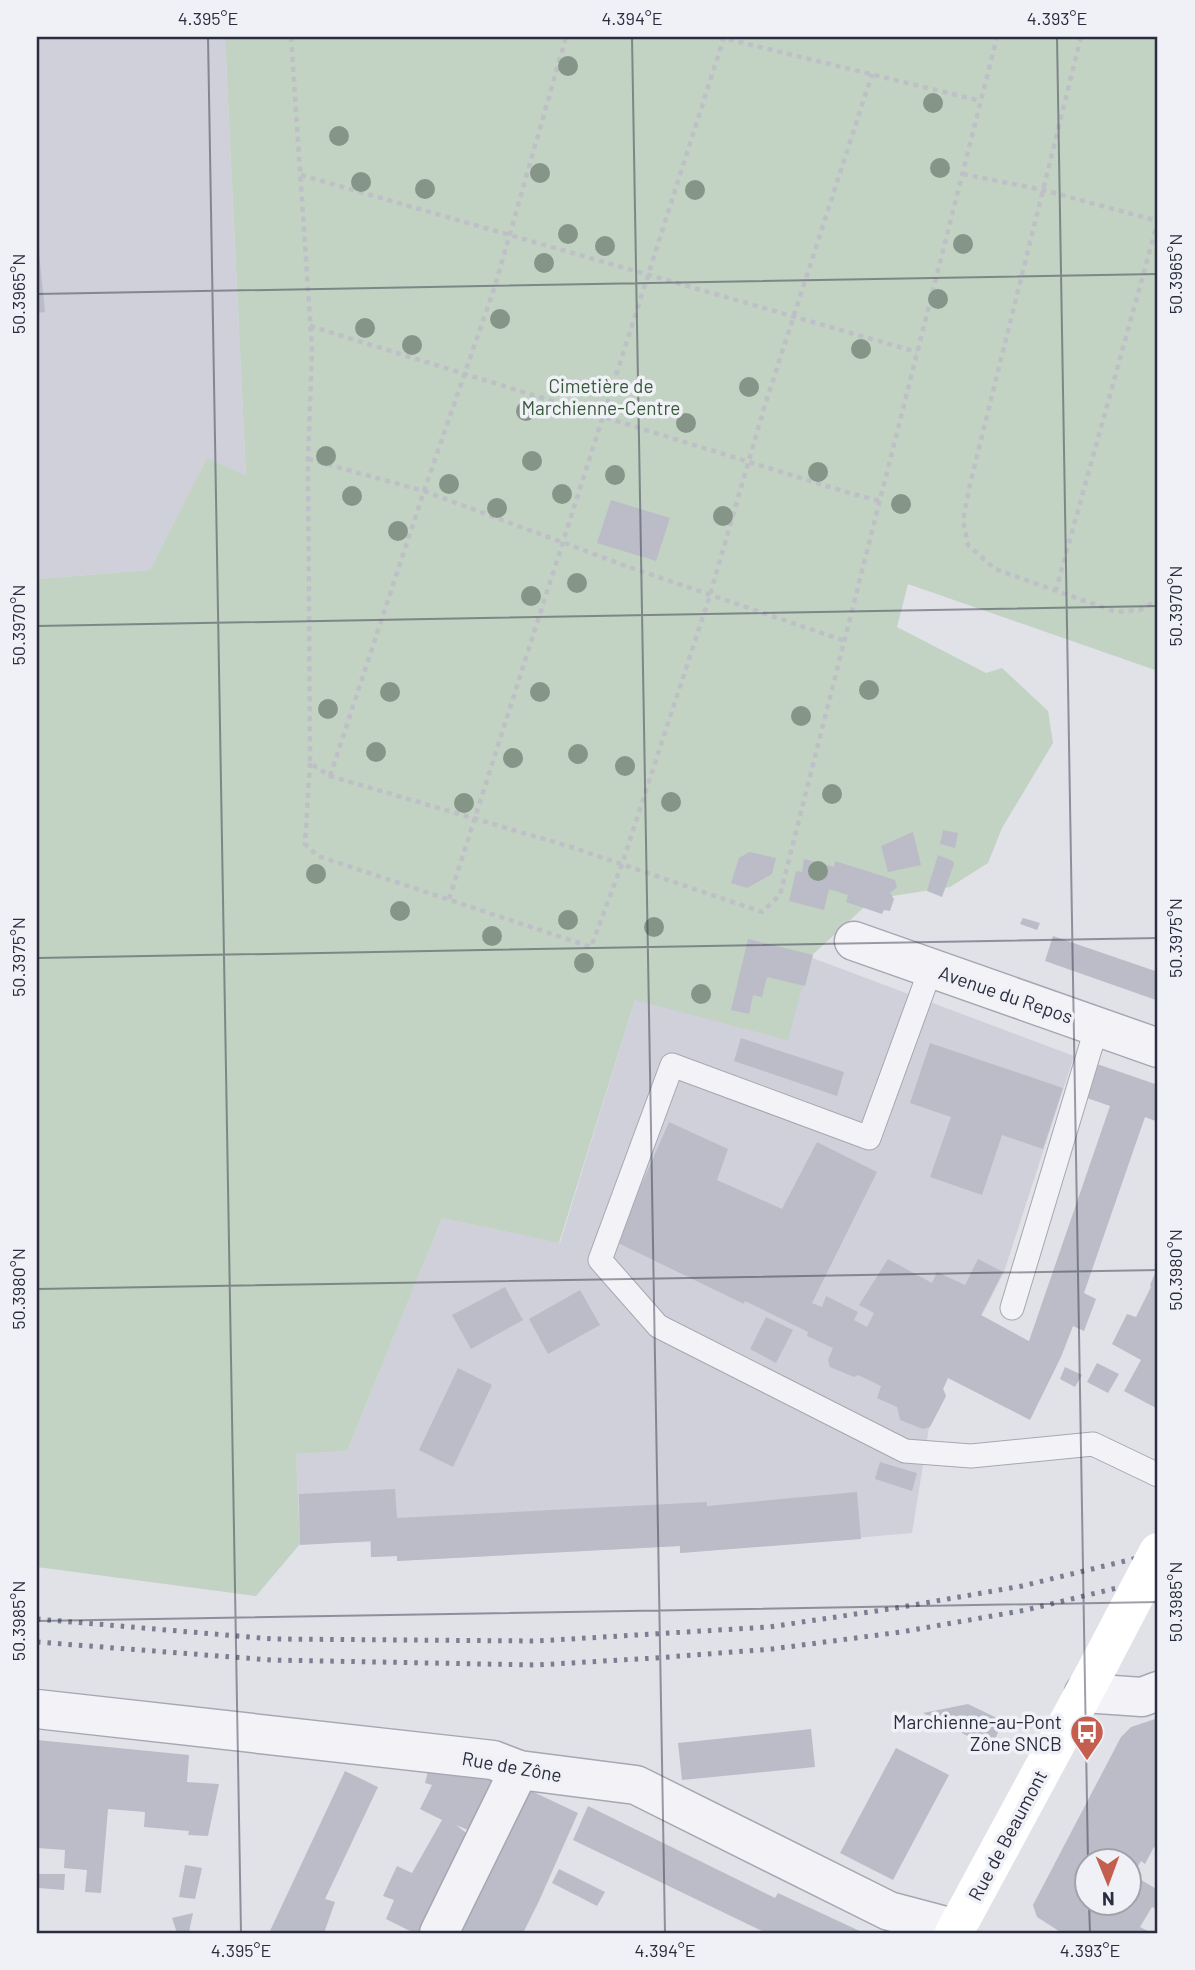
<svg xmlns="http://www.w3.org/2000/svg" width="1195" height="1970" font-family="Barlow,sans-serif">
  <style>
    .built { fill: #cfd0da }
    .green { fill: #c2d2c3 }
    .building { fill: #bbbcc8; fill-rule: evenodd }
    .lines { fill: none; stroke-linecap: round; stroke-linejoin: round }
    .lane-casing { stroke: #a6a7b2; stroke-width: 25 }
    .street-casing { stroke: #a6a7b2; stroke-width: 41 }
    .path { stroke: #bfbfc7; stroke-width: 4.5; stroke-dasharray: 5 5; stroke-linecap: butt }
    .lane { stroke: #f3f3f7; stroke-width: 23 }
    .street { stroke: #f3f3f7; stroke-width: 38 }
    .secondary { stroke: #fff; stroke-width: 38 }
    .rail { stroke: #7b7d91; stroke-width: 5; stroke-dasharray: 3.5 7; stroke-linecap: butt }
    .secondary-bridge { stroke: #fff; stroke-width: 38 }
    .tree { fill: #859689 }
    .ticks { fill: none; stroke: #2a2c3f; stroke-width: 2; stroke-opacity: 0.45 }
    .labels { text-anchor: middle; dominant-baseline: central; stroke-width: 7; stroke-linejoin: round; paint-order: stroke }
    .park-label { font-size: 19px; fill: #39593c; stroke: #f0f1f6 }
    .street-label { font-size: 19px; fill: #2a2c3f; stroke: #f0f1f6 }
    .poi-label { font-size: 19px; fill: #2a2c3f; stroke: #f0f1f6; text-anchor: end }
    .neatline { fill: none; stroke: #2a2c3f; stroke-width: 2.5 }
    .ticks-label { font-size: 18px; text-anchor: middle; fill: #2a2c3f }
  </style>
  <rect width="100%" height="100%" fill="#e1e1e8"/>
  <g class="built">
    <polygon points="37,37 225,37 246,477 207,458 150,570 37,579"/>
    <polygon points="810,957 1074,1056 1004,1272 982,1315 979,1315 943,1388 946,1396 929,1428 912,1533 682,1553 679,1546 397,1561 397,1556 371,1557 370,1542 300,1544 296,1454 347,1451 442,1218 560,1243 635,1000"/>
  </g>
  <polygon class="green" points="225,37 1158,37 1158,671 908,584 897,627 986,673 1002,668 1048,711 1053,743 1002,828 988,863 950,887 873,899 810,957 788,1040 635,1000 559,1243 442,1218 347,1451 296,1454 300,1544 256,1596 37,1567 37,579 150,570 207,458 246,476"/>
  <g class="building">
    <polygon points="39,253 45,312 37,313 37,254"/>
    <polygon points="611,500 670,518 656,561 597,543"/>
    <polygon points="943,830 958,833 955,848 940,844"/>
    <polygon points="913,832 921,865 888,872 881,846"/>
    <polygon points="749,852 776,858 772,874 747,888 731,883 739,858"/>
    <polygon points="938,855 953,861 954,864 942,897 927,891"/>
    <polygon points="804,859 834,867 835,861 895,880 897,887 890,893 894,899 890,911 884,910 882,914 846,902 848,895 829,889 824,910 789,901 796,871 802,872"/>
    <polygon points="1023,918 1040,923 1037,930 1020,924"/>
    <polygon points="1053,936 1158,972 1156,1000 1045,961"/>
    <polygon points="748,939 813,955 805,986 767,977 762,997 753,995 749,1014 731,1010"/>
    <polygon points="741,1038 844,1072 837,1096 734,1061"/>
    <polygon points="930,1043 1063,1088 1043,1149 1002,1135 982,1195 930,1177 951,1117 910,1103"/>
    <polygon points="1097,1064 1158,1085 1158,1122 1145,1117 1084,1293 1096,1299 1084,1331 1073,1326 1061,1357 1030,1420 948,1378 943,1389 946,1396 930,1427 923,1429 900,1420 897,1407 877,1398 881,1386 858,1375 854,1377 830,1367 828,1360 833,1348 807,1336 808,1332 745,1301 744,1304 616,1242 669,1122 728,1149 717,1180 782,1209 817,1142 877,1172 812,1303 822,1307 826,1296 858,1312 854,1320 867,1327 874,1313 859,1305 888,1259 932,1283 937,1272 965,1285 978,1259 1003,1272 981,1315 1029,1341 1110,1106 1087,1098"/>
    <polygon points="1158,1266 1158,1409 1124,1391 1141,1360 1112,1344 1127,1314 1136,1317 1151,1287 1150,1285"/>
    <polygon points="505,1287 523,1320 471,1349 452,1315"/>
    <polygon points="580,1290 600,1325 548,1354 529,1319"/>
    <polygon points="766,1317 793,1330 776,1363 750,1349"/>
    <polygon points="1097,1363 1119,1374 1108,1393 1087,1382"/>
    <polygon points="1065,1367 1082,1375 1075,1387 1060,1379"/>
    <polygon points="458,1368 492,1385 453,1467 419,1450"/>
    <polygon points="880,1462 917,1473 912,1491 875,1479"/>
    <polygon points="395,1489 397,1518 707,1502 707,1506 857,1492 861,1539 680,1553 680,1546 397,1561 397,1556 371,1557 371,1541 300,1545 299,1494"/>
    <polygon points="968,1704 1003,1721 991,1748 923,1713"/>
    <path d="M1158,1718V1849L1154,1847L1145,1864L1141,1861L1133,1875L1158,1890V1910L1152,1907L1140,1927L1152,1933H1062L1037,1917L1033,1905L1121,1737L1131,1727ZM1087,1861H1129L1128,1904H1086Z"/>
    <polygon points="811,1729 815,1767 682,1780 678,1743"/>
    <polygon points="37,1740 189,1755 187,1782 219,1784 208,1836 188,1835 189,1831 144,1827 145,1812 108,1809 101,1893 85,1892 87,1870 64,1868 65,1850 37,1848"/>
    <polygon points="896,1748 949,1775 893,1880 840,1853"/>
    <polygon points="345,1771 378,1787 325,1899 335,1902 324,1933 310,1931 310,1933 269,1933"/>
    <polygon points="428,1771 435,1774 500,1777 475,1833 456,1825 473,1838 425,1933 414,1933 386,1919 394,1900 383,1896 397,1866 412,1873 442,1820 420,1809 432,1785 425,1783"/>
    <polygon points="527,1789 578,1813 539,1901 523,1933 460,1933"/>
    <polygon points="588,1806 775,1898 778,1893 864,1933 760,1933 762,1931 573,1840"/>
    <polygon points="185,1865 202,1868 195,1899 179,1897"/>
    <polygon points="559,1869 605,1892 597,1906 552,1883"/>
    <polygon points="39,1874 65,1874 64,1890 38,1888"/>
    <polygon points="193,1913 189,1932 177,1933 172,1918"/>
  </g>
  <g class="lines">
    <g class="lane-casing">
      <g id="lane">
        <polyline points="931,968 869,1138 672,1065 600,1260 658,1326 905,1451 971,1456 1093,1444 1158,1475"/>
        <polyline points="1012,1308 1097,1026"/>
      </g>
    </g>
    <g class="street-casing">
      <g id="street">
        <polyline points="854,941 1158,1048"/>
        <polyline points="1084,1693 1142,1697 1158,1691"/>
        <polyline points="37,1709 493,1760 519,1770 636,1785 889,1911 957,1929"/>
        <polyline points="439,1933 519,1770"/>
      </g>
    </g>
    <g class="path">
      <polyline points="291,37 312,348 308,459 310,763 330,776 571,847 762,912 780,895 997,37"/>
      <polyline points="719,37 981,101"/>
      <polyline points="1081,37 971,480 963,520 968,545 995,569 1116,612 1140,610 1158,600"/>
      <polyline points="963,174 1043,190 1158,221 1056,590"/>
      <polyline points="301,175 917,352"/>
      <polyline points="310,326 846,492 880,501"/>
      <polyline points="308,459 424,491 495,286 566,37"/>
      <polyline points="310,763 305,844 318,856 591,947 622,864 710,595 764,408 872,74"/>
      <polyline points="330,776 424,491 626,566 845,641"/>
      <polyline points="449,899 724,37"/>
    </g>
    <use href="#lane" class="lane"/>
    <use href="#street" class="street"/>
    <polyline class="secondary" points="954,1933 1101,1661"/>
    <g class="rail">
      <polyline points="37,1619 273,1639 537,1641 769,1627 896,1608 1022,1586 1158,1553"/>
      <polyline points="37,1642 271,1660 537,1665 655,1658 772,1649 901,1632 1026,1610 1158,1578"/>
    </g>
    <polyline class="secondary-bridge" points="1101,1661 1158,1552"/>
  </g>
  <g class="tree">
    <circle cx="568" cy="66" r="10"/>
    <circle cx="933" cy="103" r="10"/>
    <circle cx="339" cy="136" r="10"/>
    <circle cx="940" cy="168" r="10"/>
    <circle cx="540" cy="173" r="10"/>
    <circle cx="361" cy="182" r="10"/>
    <circle cx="425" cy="189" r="10"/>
    <circle cx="695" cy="190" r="10"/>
    <circle cx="568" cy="234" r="10"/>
    <circle cx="963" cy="244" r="10"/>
    <circle cx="605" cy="246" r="10"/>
    <circle cx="544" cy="263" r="10"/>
    <circle cx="938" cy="299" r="10"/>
    <circle cx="500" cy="319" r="10"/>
    <circle cx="365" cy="328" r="10"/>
    <circle cx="412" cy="345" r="10"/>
    <circle cx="861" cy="349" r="10"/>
    <circle cx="749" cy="387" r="10"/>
    <circle cx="526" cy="411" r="10"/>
    <circle cx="686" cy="423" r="10"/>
    <circle cx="326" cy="456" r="10"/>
    <circle cx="532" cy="461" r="10"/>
    <circle cx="818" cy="472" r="10"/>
    <circle cx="615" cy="475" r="10"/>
    <circle cx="449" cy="484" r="10"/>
    <circle cx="562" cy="494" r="10"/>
    <circle cx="352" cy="496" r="10"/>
    <circle cx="901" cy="504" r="10"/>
    <circle cx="497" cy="508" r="10"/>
    <circle cx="723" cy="516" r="10"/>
    <circle cx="398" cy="531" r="10"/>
    <circle cx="577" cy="583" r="10"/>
    <circle cx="531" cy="596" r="10"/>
    <circle cx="869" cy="690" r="10"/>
    <circle cx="390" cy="692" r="10"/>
    <circle cx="540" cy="692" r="10"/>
    <circle cx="328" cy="709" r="10"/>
    <circle cx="801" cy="716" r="10"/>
    <circle cx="376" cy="752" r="10"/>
    <circle cx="578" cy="754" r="10"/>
    <circle cx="513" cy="758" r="10"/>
    <circle cx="625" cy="766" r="10"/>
    <circle cx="832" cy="794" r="10"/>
    <circle cx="671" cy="802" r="10"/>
    <circle cx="464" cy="803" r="10"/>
    <circle cx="818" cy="871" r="10"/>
    <circle cx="316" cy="874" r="10"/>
    <circle cx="400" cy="911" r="10"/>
    <circle cx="568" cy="920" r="10"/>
    <circle cx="654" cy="927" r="10"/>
    <circle cx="492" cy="936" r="10"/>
    <circle cx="584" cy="963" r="10"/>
    <circle cx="701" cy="994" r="10"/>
  </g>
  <path class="ticks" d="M208,37L241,1933M632,37L665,1933M1057,37L1088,1862M37,294L1158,274M37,626L1158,606M37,958L1158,938M37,1289L1158,1270M37,1621L1158,1602M1089,1904L1090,1933"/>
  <defs>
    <g id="bus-pin" transform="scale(1.75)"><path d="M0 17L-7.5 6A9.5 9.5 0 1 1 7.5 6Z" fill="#c45f4f" stroke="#f0f1f6"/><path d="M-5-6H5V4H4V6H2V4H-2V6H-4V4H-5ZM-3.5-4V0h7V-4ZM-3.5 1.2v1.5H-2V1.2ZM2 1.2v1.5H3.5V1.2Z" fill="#fff"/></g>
  </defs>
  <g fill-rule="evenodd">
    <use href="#bus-pin" x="1087" y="1732"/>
  </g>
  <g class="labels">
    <g class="park-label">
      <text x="601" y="385">Cimetière de<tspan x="601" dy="22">Marchienne-Centre</tspan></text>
    </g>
    <g class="street-label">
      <text transform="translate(1006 994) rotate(19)">Avenue du Repos</text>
      <text transform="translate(512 1766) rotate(10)">Rue de Zône</text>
      <text transform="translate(1007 1835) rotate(-62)">Rue de Beaumont</text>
    </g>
    <g class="poi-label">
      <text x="1062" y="1721">Marchienne-au-Pont<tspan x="1062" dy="22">Zône SNCB</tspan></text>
    </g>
  </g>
  <rect width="1195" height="1970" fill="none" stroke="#f0f1f6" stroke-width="77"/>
  <g transform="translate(1108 1882) rotate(179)"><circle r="33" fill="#f0f1f6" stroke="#a1a2ad" stroke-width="2"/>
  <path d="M0-5L12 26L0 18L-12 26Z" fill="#c45f4f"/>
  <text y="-10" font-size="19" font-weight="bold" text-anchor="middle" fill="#2a2c3f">N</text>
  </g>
  <rect x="38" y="38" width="1118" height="1894" class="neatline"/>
  <g class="ticks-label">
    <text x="208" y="25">4.395°E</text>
    <text x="632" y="25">4.394°E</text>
    <text x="1057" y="25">4.393°E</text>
    <text transform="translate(1176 274) rotate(-90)" y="6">50.3965°N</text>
    <text transform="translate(19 294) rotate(-90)" y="6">50.3965°N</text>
    <text transform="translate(1176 606) rotate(-90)" y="6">50.3970°N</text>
    <text transform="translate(19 625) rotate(-90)" y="6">50.3970°N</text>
    <text transform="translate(1176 938) rotate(-90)" y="6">50.3975°N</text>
    <text transform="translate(19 957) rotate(-90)" y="6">50.3975°N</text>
    <text transform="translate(1176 1270) rotate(-90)" y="6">50.3980°N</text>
    <text transform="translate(19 1289) rotate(-90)" y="6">50.3980°N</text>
    <text transform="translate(1176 1602) rotate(-90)" y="6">50.3985°N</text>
    <text transform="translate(19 1621) rotate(-90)" y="6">50.3985°N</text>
    <text x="241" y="1957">4.395°E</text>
    <text x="665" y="1957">4.394°E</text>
    <text x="1090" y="1957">4.393°E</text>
  </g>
</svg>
